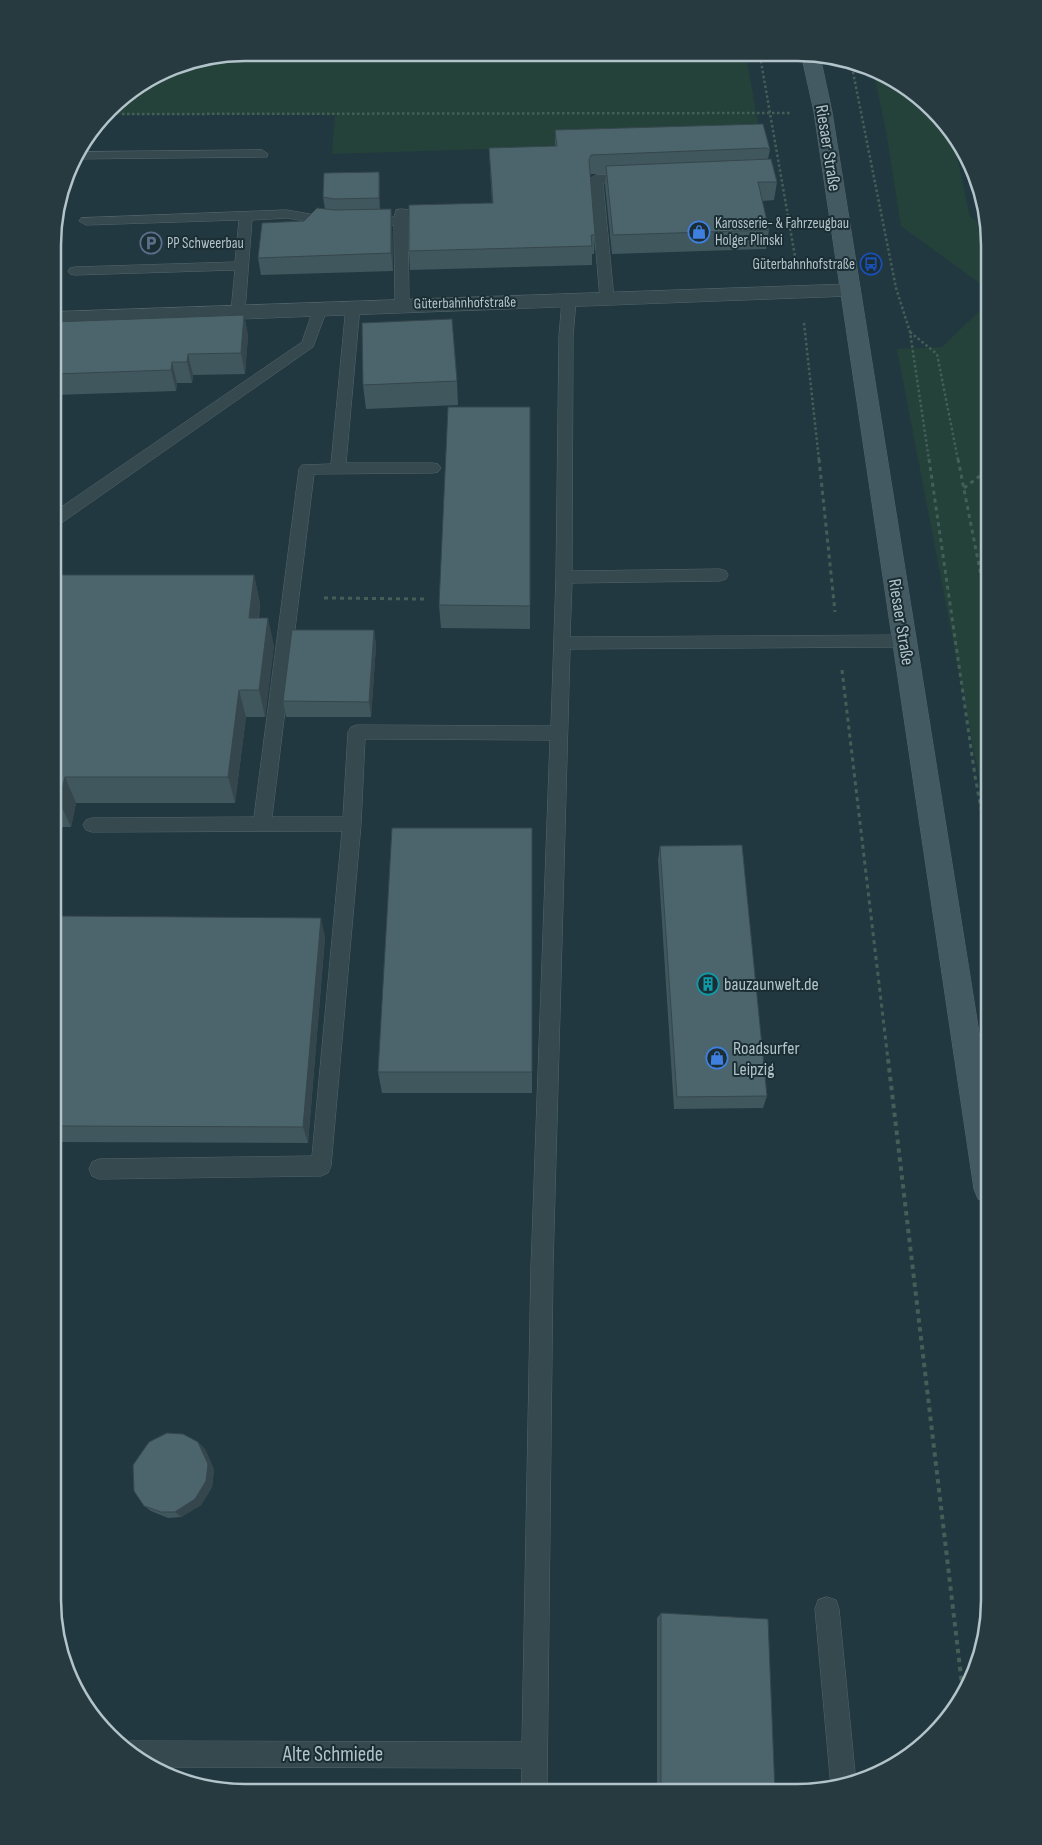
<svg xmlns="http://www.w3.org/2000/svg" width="1042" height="1845" font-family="'Sofia Sans Condensed',sans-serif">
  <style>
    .green { fill: #24413a }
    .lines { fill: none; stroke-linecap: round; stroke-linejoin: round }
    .service-casing { stroke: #54666d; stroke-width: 1 }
    .minor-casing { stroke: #54666d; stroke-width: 1 }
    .secondary-casing { stroke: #54666d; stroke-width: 1 }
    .path-far2 { stroke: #445e58; stroke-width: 2.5; stroke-dasharray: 2.5 2.5; stroke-linecap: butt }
    .path-far1 { stroke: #445e58; stroke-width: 3; stroke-dasharray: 4 4; stroke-linecap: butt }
    .path { stroke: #445e58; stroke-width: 4; stroke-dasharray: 4.5 4.5; stroke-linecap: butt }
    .service { fill: #36494f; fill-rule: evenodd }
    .minor { fill: #36494f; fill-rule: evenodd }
    .secondary { fill: #445a63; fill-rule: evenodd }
    .wall { fill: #41575e }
    .shaded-wall { fill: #35474c }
    .building { fill: #4c656d; stroke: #35474c }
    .labels { text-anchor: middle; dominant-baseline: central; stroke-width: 4; stroke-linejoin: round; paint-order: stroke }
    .far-poi-label { font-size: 15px; fill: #b2c3ca; stroke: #1b2e34; text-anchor: start }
    .far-street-label { font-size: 15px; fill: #b2c3ca; stroke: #1b2e34 }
    .street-label { font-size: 18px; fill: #b2c3ca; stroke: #1b2e34 }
    .poi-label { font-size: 18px; fill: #b2c3ca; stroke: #1b2e34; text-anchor: start }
    .near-street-label { font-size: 21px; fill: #b2c3ca; stroke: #1b2e34 }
    .rim { fill: none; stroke: #b2c3ca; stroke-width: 2.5 }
  </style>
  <rect width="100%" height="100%" fill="#223840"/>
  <g class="green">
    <polygon points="245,53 746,56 761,140 332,154 335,115 107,115 118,101 172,67"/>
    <path d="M873,69C910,82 949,121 965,155L957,156L970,217L987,227L989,245V290L901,226L886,131Z"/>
    <polygon points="989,302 989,829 897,349 942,347"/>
  </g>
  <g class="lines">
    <g class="service-casing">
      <g id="service">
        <polygon points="262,150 268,154 267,157 73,159 78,152"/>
        <polygon points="631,174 636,175 637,178 636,181 603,183 614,299 612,302 602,302 600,299 590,179 596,175"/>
        <polygon points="401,209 411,210 413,213 408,217 409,304 407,307 397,307 395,304 394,225 367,226 360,222 367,218 394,217 396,210"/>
        <polygon points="287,210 332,218 339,222 332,226 287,218 252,220 245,311 243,314 233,314 231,311 235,270 75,275 70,274 68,271 70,268 75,267 235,262 239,220 86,225 79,221 81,218"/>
        <polygon points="569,297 574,298 576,301 573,336 572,571 720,569 726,571 728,575 726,579 720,581 572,583 570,637 904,635 910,637 912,641 910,645 904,647 570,649 553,1267 547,1792 521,1792 522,1768 152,1767 128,1753 121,1745 130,1741 522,1742 531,1267 550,740 365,739 361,824 331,1166 328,1173 321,1176 99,1179 92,1176 89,1169 92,1162 99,1159 312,1156 342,831 92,832 86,830 83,825 86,820 92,818 254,817 299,469 302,465 331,464 346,306 348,303 358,303 360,306 346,463 433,463 438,464 441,468 438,472 433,473 314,474 272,817 343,817 348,732 351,727 357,725 551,726 556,577 559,336 562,301 564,298"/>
        <polygon points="321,303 326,304 328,307 313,347 60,524 54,526 54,512 302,342 314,307 316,304"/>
        <polygon points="827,1597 836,1600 839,1609 856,1783 831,1787 815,1609 818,1600"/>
      </g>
    </g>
    <g class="minor-casing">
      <polygon id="minor" points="850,284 857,285 860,290 857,295 850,296 54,326 54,312"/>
    </g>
    <g class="secondary-casing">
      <polygon id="secondary" points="802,56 820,56 832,112 989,1095 989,1204 978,1199 974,1189 814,112"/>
    </g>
    <g class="path-far2">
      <polyline points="760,56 796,262"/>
      <polyline points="851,62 896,288 910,332 929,460"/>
      <polyline points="122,114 790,113"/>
      <polyline points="804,323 819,460"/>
      <polyline points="910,332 937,354 958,460"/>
    </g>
    <g class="path-far1">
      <polyline points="819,459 835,612"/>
      <polyline points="929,459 975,776 989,852"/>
      <polyline points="958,459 989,616"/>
      <polyline points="964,488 989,469"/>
      <polyline points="324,598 424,599"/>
      <polyline points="842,670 888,1060"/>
    </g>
    <polyline class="path" points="888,1059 963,1693"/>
    <use href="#service" class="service"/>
    <use href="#minor" class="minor"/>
    <use href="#secondary" class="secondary"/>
  </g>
  <g class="wall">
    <polygon points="763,124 770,150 768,159 777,182 774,200 762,201 769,230 766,249 612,254 605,185 606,174 590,174 595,235 594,254 592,254 592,265 410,270 409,251 492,203 490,167 489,148 555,146 555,130"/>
    <polygon points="379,172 380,189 380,210 391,209 392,227 393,271 261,275 258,258 304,221 325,209 323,197"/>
    <polygon points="244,315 248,336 245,374 193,375 192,383 177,383 176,391 54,395 54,322"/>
    <polygon points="457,381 458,405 366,409 363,385"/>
    <polygon points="530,407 530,629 441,628 439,605"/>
    <polygon points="54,575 254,575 260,604 259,618 274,646 265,717 246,717 235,803 76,803 71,827 53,827"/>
    <polygon points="374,630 376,646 371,717 286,717 283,701"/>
    <polygon points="660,846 767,1096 763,1108 674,1109 658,860"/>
    <polygon points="53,916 325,937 308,1143 53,1142"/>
    <polygon points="378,1072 532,1072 532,1093 382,1093"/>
    <polygon points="205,1449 214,1470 212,1487 201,1505 181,1517 168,1518 151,1511 144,1506"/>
    <polygon points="661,1613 775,1792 657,1792 657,1618"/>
  </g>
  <g class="shaded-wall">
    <polygon points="379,172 380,189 380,215 379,198"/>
    <polygon points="391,209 392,227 393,271 391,253"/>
    <polygon points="244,315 248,336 245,374 241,353"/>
    <polygon points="188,354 193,375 192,383 187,362"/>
    <polygon points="172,362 177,383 176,391 171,370"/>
    <polygon points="254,575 260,604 255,646 249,618"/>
    <polygon points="268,618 274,646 265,717 259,690"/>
    <polygon points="374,630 376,646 371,717 369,702"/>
    <polygon points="239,690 246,717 235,803 228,777"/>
    <polygon points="65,777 76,803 71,827 59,801"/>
    <polygon points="321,918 325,937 308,1143 303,1127"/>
    <polygon points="198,1442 205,1449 214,1470 212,1487 201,1505 181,1517 175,1512"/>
  </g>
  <g class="building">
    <polygon points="763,124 770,150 766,148 591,155 589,160 595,235 591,235 592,246 409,251 409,205 493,203 489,148 557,146 555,130"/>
    <polygon points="771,159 777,182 758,182 769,230 613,235 606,166"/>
    <polygon points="379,172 379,198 334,199 323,197 324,173"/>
    <polygon points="317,208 334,210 391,209 391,253 258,258 262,223 304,221"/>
    <polygon points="244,315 241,353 188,354 187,362 172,362 171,370 54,374 54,322"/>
    <polygon points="452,319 457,381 363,385 362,323"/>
    <polygon points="448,407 530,407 530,606 439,605"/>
    <polygon points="54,575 254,575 249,618 268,618 259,690 239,690 228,777 65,777 59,801 53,801"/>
    <polygon points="292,630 374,630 369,702 283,701"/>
    <polygon points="392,828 532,828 532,1072 378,1072"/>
    <polygon points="742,845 767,1096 677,1097 660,846"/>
    <polygon points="53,916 321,918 303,1127 53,1126"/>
    <polygon points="167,1433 183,1434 198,1442 208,1464 206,1481 195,1499 175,1512 161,1512 144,1506 134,1491 133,1465 149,1442"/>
    <polygon points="661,1613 768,1619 775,1792 661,1792"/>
  </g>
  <defs>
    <g id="shop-ring" transform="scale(1.125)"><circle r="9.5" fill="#1b2e34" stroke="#3f7fe0" stroke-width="1.5"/><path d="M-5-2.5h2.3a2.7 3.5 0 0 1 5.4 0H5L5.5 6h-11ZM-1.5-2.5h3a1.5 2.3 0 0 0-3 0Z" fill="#3f7fe0"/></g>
    <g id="parking-ring" transform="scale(1.125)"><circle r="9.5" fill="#1b2e34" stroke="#5c6f8a" stroke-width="1.5"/><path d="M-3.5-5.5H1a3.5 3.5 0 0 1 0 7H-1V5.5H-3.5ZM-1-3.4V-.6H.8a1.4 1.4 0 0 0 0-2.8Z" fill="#5c6f8a"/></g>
    <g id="bus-ring" transform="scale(1.125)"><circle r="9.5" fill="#1b2e34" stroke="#1a4fb4" stroke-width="1.5"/><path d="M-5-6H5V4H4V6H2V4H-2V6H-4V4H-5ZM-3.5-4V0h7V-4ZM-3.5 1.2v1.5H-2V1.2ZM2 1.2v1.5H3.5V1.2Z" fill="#1a4fb4"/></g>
    <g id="building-ring" transform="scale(1.125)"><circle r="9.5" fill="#1b2e34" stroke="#0f9aa8" stroke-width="1.5"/><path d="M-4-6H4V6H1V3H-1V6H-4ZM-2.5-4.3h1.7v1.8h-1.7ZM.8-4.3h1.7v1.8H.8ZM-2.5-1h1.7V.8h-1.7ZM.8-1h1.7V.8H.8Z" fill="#0f9aa8"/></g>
  </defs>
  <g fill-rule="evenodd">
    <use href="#shop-ring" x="699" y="232"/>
    <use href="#parking-ring" x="151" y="243"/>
    <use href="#bus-ring" x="871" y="264"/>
    <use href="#building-ring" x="708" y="984"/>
    <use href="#shop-ring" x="717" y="1058"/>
  </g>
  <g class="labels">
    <g class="far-poi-label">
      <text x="715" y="223">Karosserie- &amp; Fahrzeugbau<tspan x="715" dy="17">Holger Plinski</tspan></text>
      <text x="167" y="243">PP Schweerbau</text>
      <text x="855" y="264" text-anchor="end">Güterbahnhofstraße</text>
    </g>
    <g class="far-street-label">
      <text transform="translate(465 303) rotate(-1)">Güterbahnhofstraße</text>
    </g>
    <g class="street-label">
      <text transform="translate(828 148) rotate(81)">Riesaer Straße</text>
      <text transform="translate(901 622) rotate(81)">Riesaer Straße</text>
    </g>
    <g class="poi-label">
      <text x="724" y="984">bauzaunwelt.de</text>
      <text x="733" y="1048">Roadsurfer<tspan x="733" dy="21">Leipzig</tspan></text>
    </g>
    <g class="near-street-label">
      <text x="333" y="1754">Alte Schmiede</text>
    </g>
  </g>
  <path d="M0 0H1042V1845H0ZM245 61H797A184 184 0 0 1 981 245V1600A184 184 0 0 1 797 1784H245A184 184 0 0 1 61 1600V245A184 184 0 0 1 245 61Z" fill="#273a40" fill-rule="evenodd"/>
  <path class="rim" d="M245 61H797A184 184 0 0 1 981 245V1600A184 184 0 0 1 797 1784H245A184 184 0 0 1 61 1600V245A184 184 0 0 1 245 61Z"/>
</svg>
